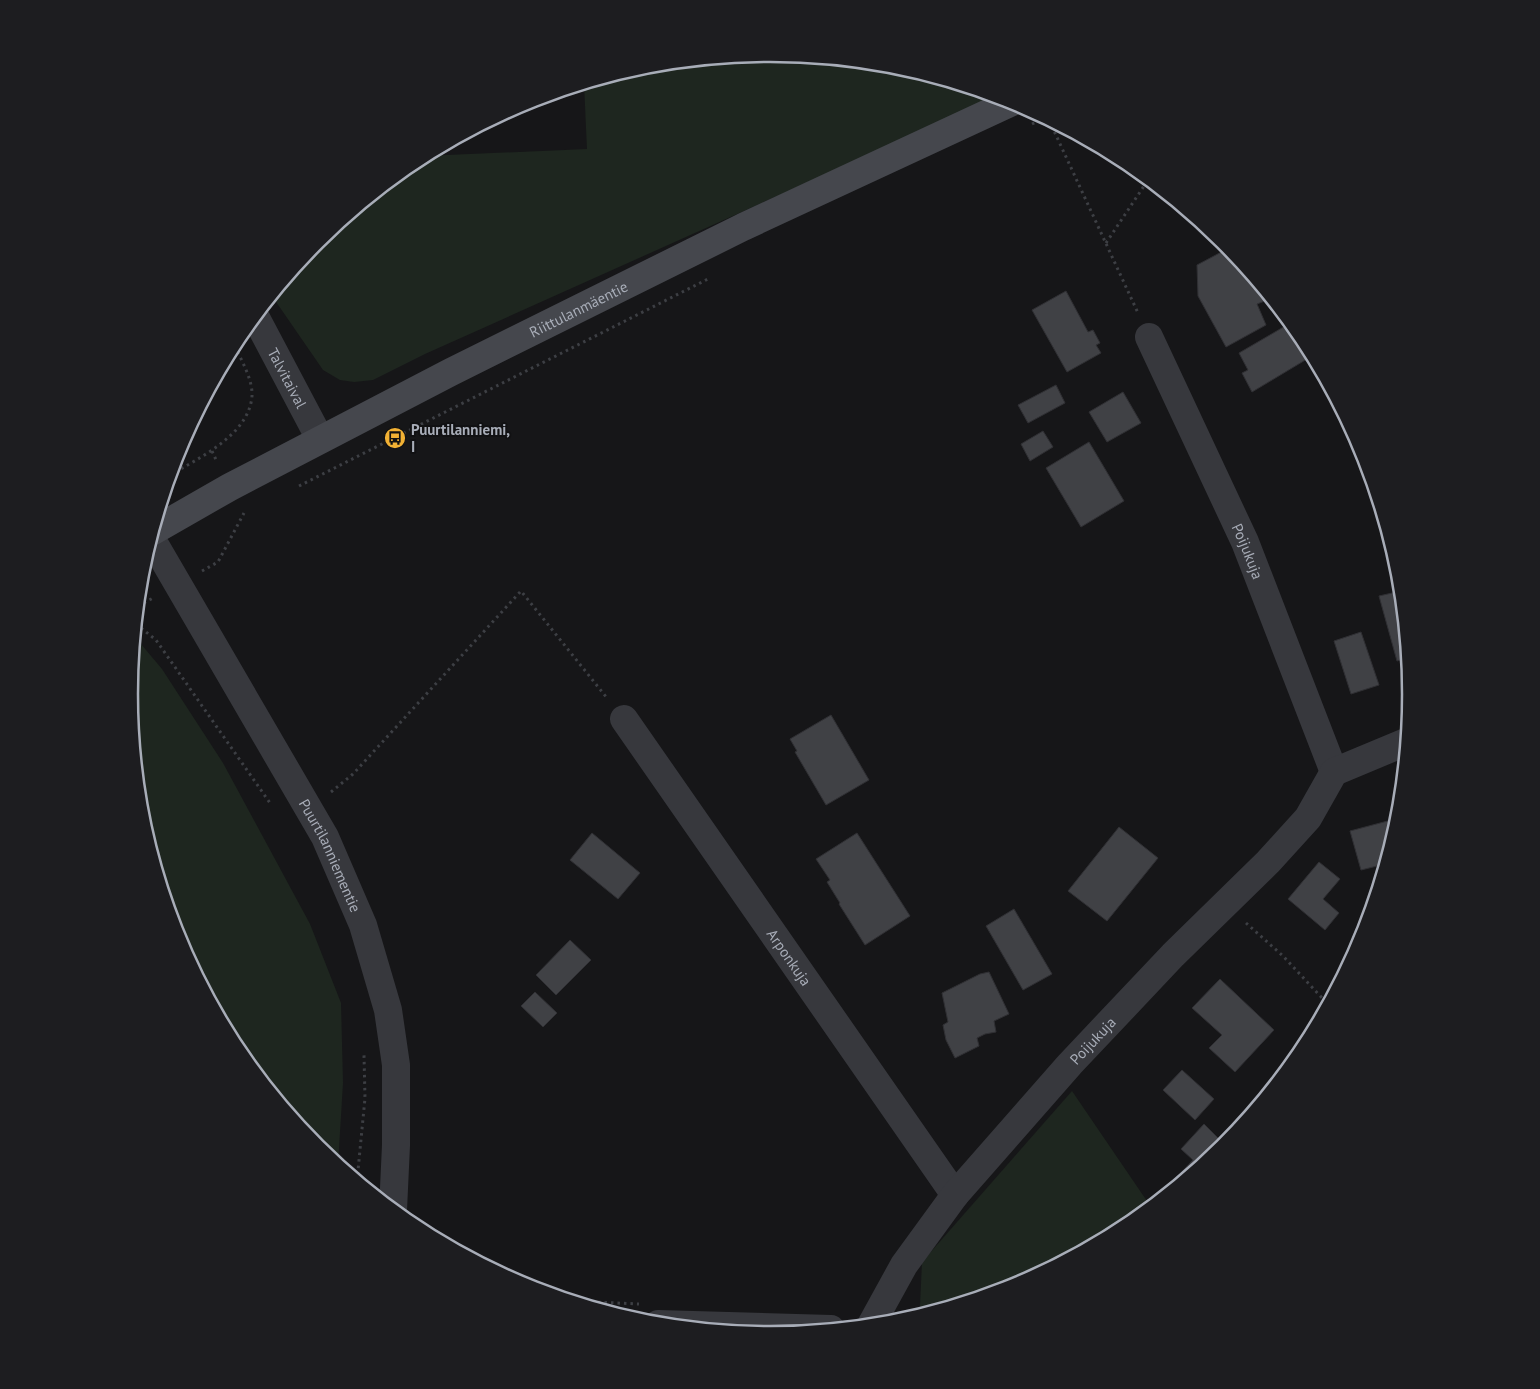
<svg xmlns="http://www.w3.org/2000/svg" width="1540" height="1389" font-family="'PT Sans',sans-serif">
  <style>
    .green { fill: #1e261f }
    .building { fill: #404145; stroke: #303034 }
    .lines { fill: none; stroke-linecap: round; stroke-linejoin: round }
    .path { stroke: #3d3f44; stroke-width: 3; stroke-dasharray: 2.5 4; stroke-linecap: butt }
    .street { stroke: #37383d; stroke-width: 28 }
    .secondary { stroke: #45474d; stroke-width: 28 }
    .labels { text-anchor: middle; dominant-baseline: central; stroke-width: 4; stroke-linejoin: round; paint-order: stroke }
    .street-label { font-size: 15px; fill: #a8adb8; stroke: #111113 }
    .poi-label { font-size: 15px; font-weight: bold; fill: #a8adb8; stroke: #111113; text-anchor: start }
    .rim { fill: none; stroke: #a8adb8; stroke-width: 2.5 }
  </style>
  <rect width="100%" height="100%" fill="#161618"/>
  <g class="green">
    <polygon points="770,54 895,66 998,97 425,354 373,380 354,382 340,380 323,370 272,296 317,241 414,162 424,156 587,149 584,84 645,66"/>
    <polygon points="135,637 162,669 223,763 310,924 341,1003 343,1083 338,1165 317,1147 237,1050 178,939 142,819 129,694"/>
    <polygon points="1072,1091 1151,1207 1126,1227 1015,1287 924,1314 920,1306 922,1262"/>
  </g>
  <g class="building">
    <polygon points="1229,248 1270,299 1257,304 1266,325 1226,347 1198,296 1197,265"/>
    <polygon points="1066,291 1088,332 1093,330 1100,343 1096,345 1101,353 1067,372 1032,310"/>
    <polygon points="1287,325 1307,359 1252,392 1242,373 1248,370 1239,353"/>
    <polygon points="1056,385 1065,403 1028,423 1018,405"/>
    <polygon points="1123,392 1141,423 1107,442 1089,412"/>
    <polygon points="1043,431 1053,447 1030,461 1021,444"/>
    <polygon points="1089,442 1124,501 1081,527 1046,468"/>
    <polygon points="1401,591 1407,658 1397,661 1379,596"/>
    <polygon points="1361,632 1379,685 1351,694 1334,641"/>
    <polygon points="831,715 869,780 826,805 795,752 797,751 790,739"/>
    <polygon points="1399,818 1385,864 1361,870 1350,831"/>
    <polygon points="1119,827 1158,858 1107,921 1068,891"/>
    <polygon points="592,833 640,873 618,899 570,860"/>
    <polygon points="857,833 910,916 865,945 839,904 840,903 827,882 830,880 816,859"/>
    <polygon points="1319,862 1340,879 1323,899 1339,913 1325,930 1288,899"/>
    <polygon points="1014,909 1052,974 1023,990 986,926"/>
    <polygon points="570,940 591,960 556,995 536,975"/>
    <polygon points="989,972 1009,1014 994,1021 996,1032 985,1034 977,1038 979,1046 955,1058 946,1040 943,1025 948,1022 942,993 980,974"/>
    <polygon points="1220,979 1274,1030 1235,1072 1209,1048 1222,1035 1192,1008"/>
    <polygon points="535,992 557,1013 543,1027 521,1006"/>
    <polygon points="1182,1070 1214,1099 1195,1120 1163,1090"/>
    <polygon points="1204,1124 1225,1145 1182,1182 1177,1177 1193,1160 1181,1149"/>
  </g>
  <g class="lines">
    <g class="path">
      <polyline points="1049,120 1138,313"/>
      <polyline points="1032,124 1045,118"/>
      <polyline points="1106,243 1148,180"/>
      <polyline points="212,451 217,462"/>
      <path d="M170,475C199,458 249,435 252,396C253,380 241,359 234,345"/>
      <polyline points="299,486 708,279"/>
      <polyline points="202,571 218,562 244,513"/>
      <polyline points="138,606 153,598"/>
      <polyline points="136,624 156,640 270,803"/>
      <polyline points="331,792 353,774 521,591 607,698"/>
      <polyline points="1246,923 1283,956 1323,999 1327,1006"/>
      <polyline points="357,1181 365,1098 364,1055"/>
      <polyline points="572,1301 639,1304"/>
    </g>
    <g class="street">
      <path id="s1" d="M255,316L320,439"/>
      <path id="s2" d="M1149,337L1245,542L1334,772"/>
      <path id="s3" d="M151,538L325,837L363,925L388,1010L396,1065V1145L393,1210"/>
      <path id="s4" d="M624,719L955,1195"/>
      <polyline points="658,1324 831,1329"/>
      <path id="s5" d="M871,1325L904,1265L955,1195L1070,1064L1173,955L1268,862L1308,818L1334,772L1406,742"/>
    </g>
    <path class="secondary" id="s6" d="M153,531L230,487L451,372L743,227L1012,102"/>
  </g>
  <defs>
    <g id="bus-disc" transform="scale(1.125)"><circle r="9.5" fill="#f2b134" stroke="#111113"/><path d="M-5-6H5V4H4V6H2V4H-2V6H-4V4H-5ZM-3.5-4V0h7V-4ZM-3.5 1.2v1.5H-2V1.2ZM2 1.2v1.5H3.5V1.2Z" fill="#111"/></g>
  </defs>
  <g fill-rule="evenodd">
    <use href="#bus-disc" x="395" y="438"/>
  </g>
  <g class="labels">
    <g class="street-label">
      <text stroke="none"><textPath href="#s6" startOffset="480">Riittulanmäentie</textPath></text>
      <text stroke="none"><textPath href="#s1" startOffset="70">Talvitaival</textPath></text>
      <text stroke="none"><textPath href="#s2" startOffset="236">Poijukuja</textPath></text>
      <text stroke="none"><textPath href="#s3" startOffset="365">Puurtilanniementie</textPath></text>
      <text stroke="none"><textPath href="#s4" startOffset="290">Arponkuja</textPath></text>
      <text stroke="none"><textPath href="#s5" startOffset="362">Poijukuja</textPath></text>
    </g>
    <g class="poi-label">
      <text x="411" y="429">Puurtilanniemi,<tspan x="411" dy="17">I</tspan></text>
    </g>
  </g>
  <path d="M0 0H1540V1389H0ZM138 694a632 632 0 1 1 1264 0a632 632 0 1 1-1264 0Z" fill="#1d1d20" fill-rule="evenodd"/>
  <path class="rim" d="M138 694a632 632 0 1 1 1264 0a632 632 0 1 1-1264 0Z"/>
</svg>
